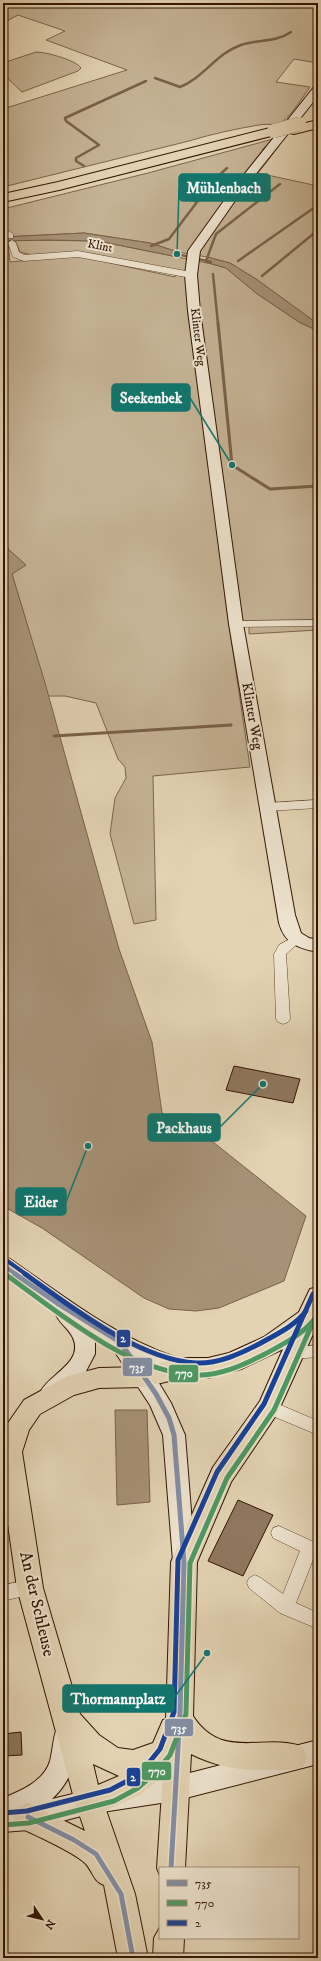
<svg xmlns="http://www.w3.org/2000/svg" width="321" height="1961" font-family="'IM FELL DW Pica',serif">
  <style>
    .green { fill: #c5b395; stroke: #7c644c }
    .water { fill: #a79277; stroke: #796049 }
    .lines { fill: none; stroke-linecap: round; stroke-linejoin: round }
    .stream-far1 { stroke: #796049; stroke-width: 2.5 }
    .stream { stroke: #796049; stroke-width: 3 }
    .building { fill: #8f775f; stroke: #331403 }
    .street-casing { stroke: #5f442f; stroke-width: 1 }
    .secondary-casing { stroke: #331403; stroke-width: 2 }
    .primary-casing { stroke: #331403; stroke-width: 2 }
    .highway-casing { stroke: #331403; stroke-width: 2 }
    .street { fill: #ede2ce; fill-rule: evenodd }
    .secondary { fill: #ede2ce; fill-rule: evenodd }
    .primary { fill: #e3d3b3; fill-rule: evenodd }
    .highway { fill: #e3d3b3; fill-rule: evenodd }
    .highway-bridge-casing { stroke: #331403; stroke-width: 14; stroke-linecap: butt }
    .highway-bridge { stroke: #e3d3b3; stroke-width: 14 }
    .bus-1-far1-casing { stroke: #ede2ce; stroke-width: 7 }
    .bus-1-casing { stroke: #ede2ce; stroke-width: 8 }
    .bus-2-far1-casing { stroke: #ede2ce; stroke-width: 7 }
    .bus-2-casing { stroke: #ede2ce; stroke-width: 8 }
    .bus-3-far1-casing { stroke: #ede2ce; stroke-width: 7 }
    .bus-3-casing { stroke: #ede2ce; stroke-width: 8 }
    .bus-1-far1 { stroke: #838ea5; stroke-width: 4 }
    .bus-1 { stroke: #838ea5; stroke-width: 5 }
    .bus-2-far1 { stroke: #4e9862; stroke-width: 4 }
    .bus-2 { stroke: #4e9862; stroke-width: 5 }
    .bus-3-far1 { stroke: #194196; stroke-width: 4 }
    .bus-3 { stroke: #194196; stroke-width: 5 }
    .labels { text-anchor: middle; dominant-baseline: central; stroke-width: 4; stroke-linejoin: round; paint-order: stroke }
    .far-street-label { font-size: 12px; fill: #331403; stroke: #ede2ce }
    .street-label { font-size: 14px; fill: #331403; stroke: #ede2ce }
    .near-street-label { font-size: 17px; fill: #331403; stroke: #ede2ce }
    .leader { fill: none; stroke: #0f766e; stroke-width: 1.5 }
    .callout-dot { fill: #0f766e; stroke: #ede2ce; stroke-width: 1.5 }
    .callout { fill: #0f766e; stroke: #0f766e; stroke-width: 1.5 }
    .callout-label { font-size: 15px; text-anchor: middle; font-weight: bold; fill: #fff }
    .line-badge { stroke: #ede2ce; stroke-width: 1.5 }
    .badge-label { font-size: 11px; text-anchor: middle; font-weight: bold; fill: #fff }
  </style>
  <rect width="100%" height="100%" fill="#e3d3b3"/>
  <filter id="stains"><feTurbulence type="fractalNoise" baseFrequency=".005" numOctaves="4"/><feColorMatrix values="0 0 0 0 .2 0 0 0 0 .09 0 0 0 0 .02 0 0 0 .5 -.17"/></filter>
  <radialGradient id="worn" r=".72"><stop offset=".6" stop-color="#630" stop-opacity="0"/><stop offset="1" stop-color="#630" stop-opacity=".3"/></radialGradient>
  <g class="green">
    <path d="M3,3H318V63L294,59L276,82L310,87C304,95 291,116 283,121C275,127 267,123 259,125C235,129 212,134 189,141L3,187V109L127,70L46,40L65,31L18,15L3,23Z"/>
    <path d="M36,52C46,52 76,60 81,68L78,71L22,92L3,74V63Z"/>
    <polygon points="273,139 262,150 279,146 258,173 318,186 318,324 256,279 230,263 207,257 178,252 150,243 84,233 3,237 3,209 148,173"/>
    <polygon points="15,240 98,241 212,264 226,268 256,293 299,322 318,331 318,630 249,634 249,621 229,624 250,767 153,776 156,920 134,924 110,834 115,798 126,778 125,767 118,759 96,703 65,696 48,696 12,574 25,565 8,549 3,530 3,241 8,241 10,262 78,256 175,277 176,271 79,252 32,255 20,252"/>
  </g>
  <g class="water">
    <polygon points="195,185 208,189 197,203 182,196 182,191"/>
    <polygon points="84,233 150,243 178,252 178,257 98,241 47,240 3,241 3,237"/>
    <polygon points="207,257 230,263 256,279 318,324 318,331 299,322 256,293 226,268 205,262"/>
    <polygon points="3,530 8,549 26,565 12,574 45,683 119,949 152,1042 162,1113 194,1134 213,1142 306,1216 284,1281 219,1308 196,1311 169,1309 144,1298 42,1228 3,1206"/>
    <polygon points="115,1410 147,1410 150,1502 117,1505"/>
  </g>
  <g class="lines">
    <g class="stream-far1">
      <path d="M155,78L180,87C203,78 217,53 241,45C258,39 275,43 291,32"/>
      <polyline points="84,166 76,161 76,158 99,145 66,121 65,118 146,81"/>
      <polyline points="151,246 169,239 213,181 227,168"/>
      <polyline points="173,253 211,262"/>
      <polyline points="206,261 216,234 280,184"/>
      <polyline points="238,261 318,205"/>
      <polyline points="213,274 218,324"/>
      <polyline points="262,276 318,230"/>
    </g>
    <g class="stream">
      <polyline points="218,323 232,465 270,489 318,486"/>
      <polyline points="54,736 231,725"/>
    </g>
  </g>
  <g class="building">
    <polygon points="234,1066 300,1079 293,1103 226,1090"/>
    <polygon points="238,1500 273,1515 243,1576 208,1561"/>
    <polygon points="21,1732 22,1755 3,1756 3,1734"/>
  </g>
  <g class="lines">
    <g class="street-casing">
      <g id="street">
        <polygon points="3,227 13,234 13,238 7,238 3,234"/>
        <polygon points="12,240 16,243 19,252 24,255 78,251 191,272 195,275 191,278 78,257 24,261 13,257 8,243"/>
        <polygon points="318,620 318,626 236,627 231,624 236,621"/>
        <polygon points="318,800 318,808 267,811 261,807 267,803"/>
        <polygon points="297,935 302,936 303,939 286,954 290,1019 288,1022 283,1024 278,1022 276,1019 274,954 279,945"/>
        <polygon points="318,1345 318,1357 293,1359 288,1358 285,1353 288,1348"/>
        <polygon points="269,1400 318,1421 318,1435 263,1412 261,1407 263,1402"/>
        <polygon points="279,1526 316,1543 318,1547 296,1603 318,1613 318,1629 280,1613 249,1588 247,1583 249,1578 255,1575 261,1578 283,1594 300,1551 273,1538 271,1533 273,1528"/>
        <polygon points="30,1580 36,1583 38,1588 36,1593 3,1601 3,1585"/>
      </g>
    </g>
    <g class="secondary-casing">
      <g id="secondary">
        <path d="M318,86V96L239,195L200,251L197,275L200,311L243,624L295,915L301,933L309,938L318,940V952C298,948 285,944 279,923L229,624L188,311L185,275L188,251L231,191L314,87Z"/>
        <path d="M3,1257L10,1259C56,1291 101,1326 152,1348C164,1354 177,1357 190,1362L193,1368L190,1374L182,1377L148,1365L171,1403L185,1435L195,1561L192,1568L184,1572L176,1568L173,1561L163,1435L150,1405L113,1349L95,1338V1354L84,1375L60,1398L52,1400L44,1398L41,1391C50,1374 84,1362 73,1338C69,1328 58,1323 55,1312L3,1276Z"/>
        <path d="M66,1724L75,1728C84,1750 70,1783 52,1799L89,1790L174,1777L318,1740V1764L174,1801L89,1814L28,1830L3,1832V1798C21,1791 44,1781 50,1761C53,1749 53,1738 57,1728Z"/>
      </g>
    </g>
    <g class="primary-casing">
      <g id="primary">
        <path d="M318,1287V1323L277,1414L231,1482L197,1562L193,1716C223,1762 264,1732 303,1747L307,1757L303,1767C291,1771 281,1770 269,1770C241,1771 217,1767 191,1754L185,1868H160V1876L157,1868L163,1776L140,1795L106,1810L135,1894L148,1958H118L104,1885C93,1881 93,1872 86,1864C74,1852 35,1835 18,1827L14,1817L18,1807L28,1803L85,1831L75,1802L17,1588L3,1489V1435L6,1426L24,1400L68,1376L99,1368L144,1367L182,1358H208L229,1353L264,1337L299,1312L310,1289ZM283,1349L260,1401L213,1467L171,1562L166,1719L163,1720L153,1743L133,1750L118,1748L99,1735L80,1714L43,1588L22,1452L29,1430L40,1414L74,1395L99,1388L144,1387L182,1378H208L241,1369ZM93,1764L119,1776L98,1785Z"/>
        <polygon points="160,1927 160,1938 184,1938 183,1958 153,1958 154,1938"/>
      </g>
    </g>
    <g class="highway-casing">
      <g id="highway">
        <polygon points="318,120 318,128 294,134 289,133 287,130 289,127"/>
        <polygon points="274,127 279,128 281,131 279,134 59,190 3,202 3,194 58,182"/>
      </g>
    </g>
    <use href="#street" class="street"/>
    <use href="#secondary" class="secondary"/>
    <use href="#primary" class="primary"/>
    <use href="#highway" class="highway"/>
    <g class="highway-bridge-casing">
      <polyline id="highway-bridge" points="274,131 299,124"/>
    </g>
    <use href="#highway-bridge" class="highway-bridge"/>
    <g class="bus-1-far1-casing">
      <polyline id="bus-1-far1" points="3,1265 17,1275"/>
    </g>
    <g class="bus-1-casing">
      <g id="bus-1">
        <polyline points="15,1274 57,1303 120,1342 156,1394 169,1418 174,1435 184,1562 180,1713 171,1868"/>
        <polyline points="28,1817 74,1840 96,1854 121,1894 133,1958"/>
      </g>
    </g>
    <g class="bus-2-far1-casing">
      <polyline id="bus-2-far1" points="3,1272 7,1275"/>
    </g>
    <g class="bus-2-casing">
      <g id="bus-2">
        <path d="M5,1274C58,1312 125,1370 193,1375C218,1377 243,1365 265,1354C283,1344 304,1334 316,1317"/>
        <polyline points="3,1825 29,1823 114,1801 138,1788 155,1773 170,1755 186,1714 190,1563 227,1478 274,1410 318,1311"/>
      </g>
    </g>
    <g class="bus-3-far1-casing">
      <polyline id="bus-3-far1" points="6,1260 27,1275"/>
    </g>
    <g class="bus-3-casing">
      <g id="bus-3">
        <path d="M25,1274C70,1306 139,1360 196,1363C218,1364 240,1354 259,1344C275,1335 295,1326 306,1311"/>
        <polyline points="3,1813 27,1811 110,1790 131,1779 147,1765 160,1749 174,1712 178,1560 217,1472 264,1404 313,1294"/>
      </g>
    </g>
    <use href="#bus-1-far1" class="bus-1-far1"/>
    <use href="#bus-1" class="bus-1"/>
    <use href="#bus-2-far1" class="bus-2-far1"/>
    <use href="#bus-2" class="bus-2"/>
    <use href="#bus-3-far1" class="bus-3-far1"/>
    <use href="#bus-3" class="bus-3"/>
  </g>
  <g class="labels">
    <g class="far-street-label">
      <text transform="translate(100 246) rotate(11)">Klint</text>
      <text transform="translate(198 337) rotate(83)">Klinter Weg</text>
    </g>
    <g class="street-label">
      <text transform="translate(252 716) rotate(80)">Klinter Weg</text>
    </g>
    <g class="near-street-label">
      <text transform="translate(37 1604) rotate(77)">An der Schleuse</text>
    </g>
  </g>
  <path class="leader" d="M177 254L179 188M232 465L190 398M263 1084L220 1127M88 1146L66 1202M207 1653L174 1698"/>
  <g class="callout-dot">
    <circle cx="177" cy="254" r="4"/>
    <circle cx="232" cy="465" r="4"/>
    <circle cx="263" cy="1084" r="4"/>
    <circle cx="88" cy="1146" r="4"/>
    <circle cx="207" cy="1653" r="4"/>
  </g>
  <g class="callout">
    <rect x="179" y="174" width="91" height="27" rx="4"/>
    <rect x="112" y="384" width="78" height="27" rx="4"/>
    <rect x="148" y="1114" width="72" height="27" rx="4"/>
    <rect x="16" y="1188" width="50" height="27" rx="4"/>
    <rect x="63" y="1685" width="111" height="27" rx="4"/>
  </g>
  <g class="callout-label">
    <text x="224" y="193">Mühlenbach</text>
    <text x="151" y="403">Seekenbek</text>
    <text x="184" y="1133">Packhaus</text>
    <text x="41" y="1207">Eider</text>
    <text x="118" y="1704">Thormannplatz</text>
  </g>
  <g class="line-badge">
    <rect x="116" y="1329" width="15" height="19" rx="4" fill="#194196"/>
    <rect x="122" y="1357" width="31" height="20" rx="4" fill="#838ea5"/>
    <rect x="168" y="1364" width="31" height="19" rx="4" fill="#4e9862"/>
    <rect x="164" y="1718" width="30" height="19" rx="4" fill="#838ea5"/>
    <rect x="141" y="1761" width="31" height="20" rx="4" fill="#4e9862"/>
    <rect x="126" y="1767" width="15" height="20" rx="4" fill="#194196"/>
  </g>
  <g class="badge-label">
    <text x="123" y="1342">2</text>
    <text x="137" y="1371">735</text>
    <text x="184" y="1377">770</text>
    <text x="179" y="1732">735</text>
    <text x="157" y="1775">770</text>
    <text x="133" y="1781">2</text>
  </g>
  <rect width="321" height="1961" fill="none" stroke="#e3d3b3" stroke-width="16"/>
  <rect x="4" y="4" width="313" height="1953" fill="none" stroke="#331403" stroke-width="2"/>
  <rect x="8" y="8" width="305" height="1945" fill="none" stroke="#331403"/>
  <rect x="159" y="1867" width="140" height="72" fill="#ede2ce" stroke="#a3907d"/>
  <rect x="167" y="1880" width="20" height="6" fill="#838ea5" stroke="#a3907d"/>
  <text x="195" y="1887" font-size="12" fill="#331403">735</text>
  <rect x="167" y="1900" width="20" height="6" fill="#4e9862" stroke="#a3907d"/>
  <text x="195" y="1907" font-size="12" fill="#331403">770</text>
  <rect x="167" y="1920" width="20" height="6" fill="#194196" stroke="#a3907d"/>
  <text x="195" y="1927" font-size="12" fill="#331403">2</text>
  <g transform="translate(42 1919) rotate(125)" stroke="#ede2ce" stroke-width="3" paint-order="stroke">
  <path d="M0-3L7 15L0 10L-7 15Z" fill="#331403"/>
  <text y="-6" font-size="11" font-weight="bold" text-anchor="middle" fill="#331403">N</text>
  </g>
  <rect width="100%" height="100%" filter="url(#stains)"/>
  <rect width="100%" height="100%" fill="url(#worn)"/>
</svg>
